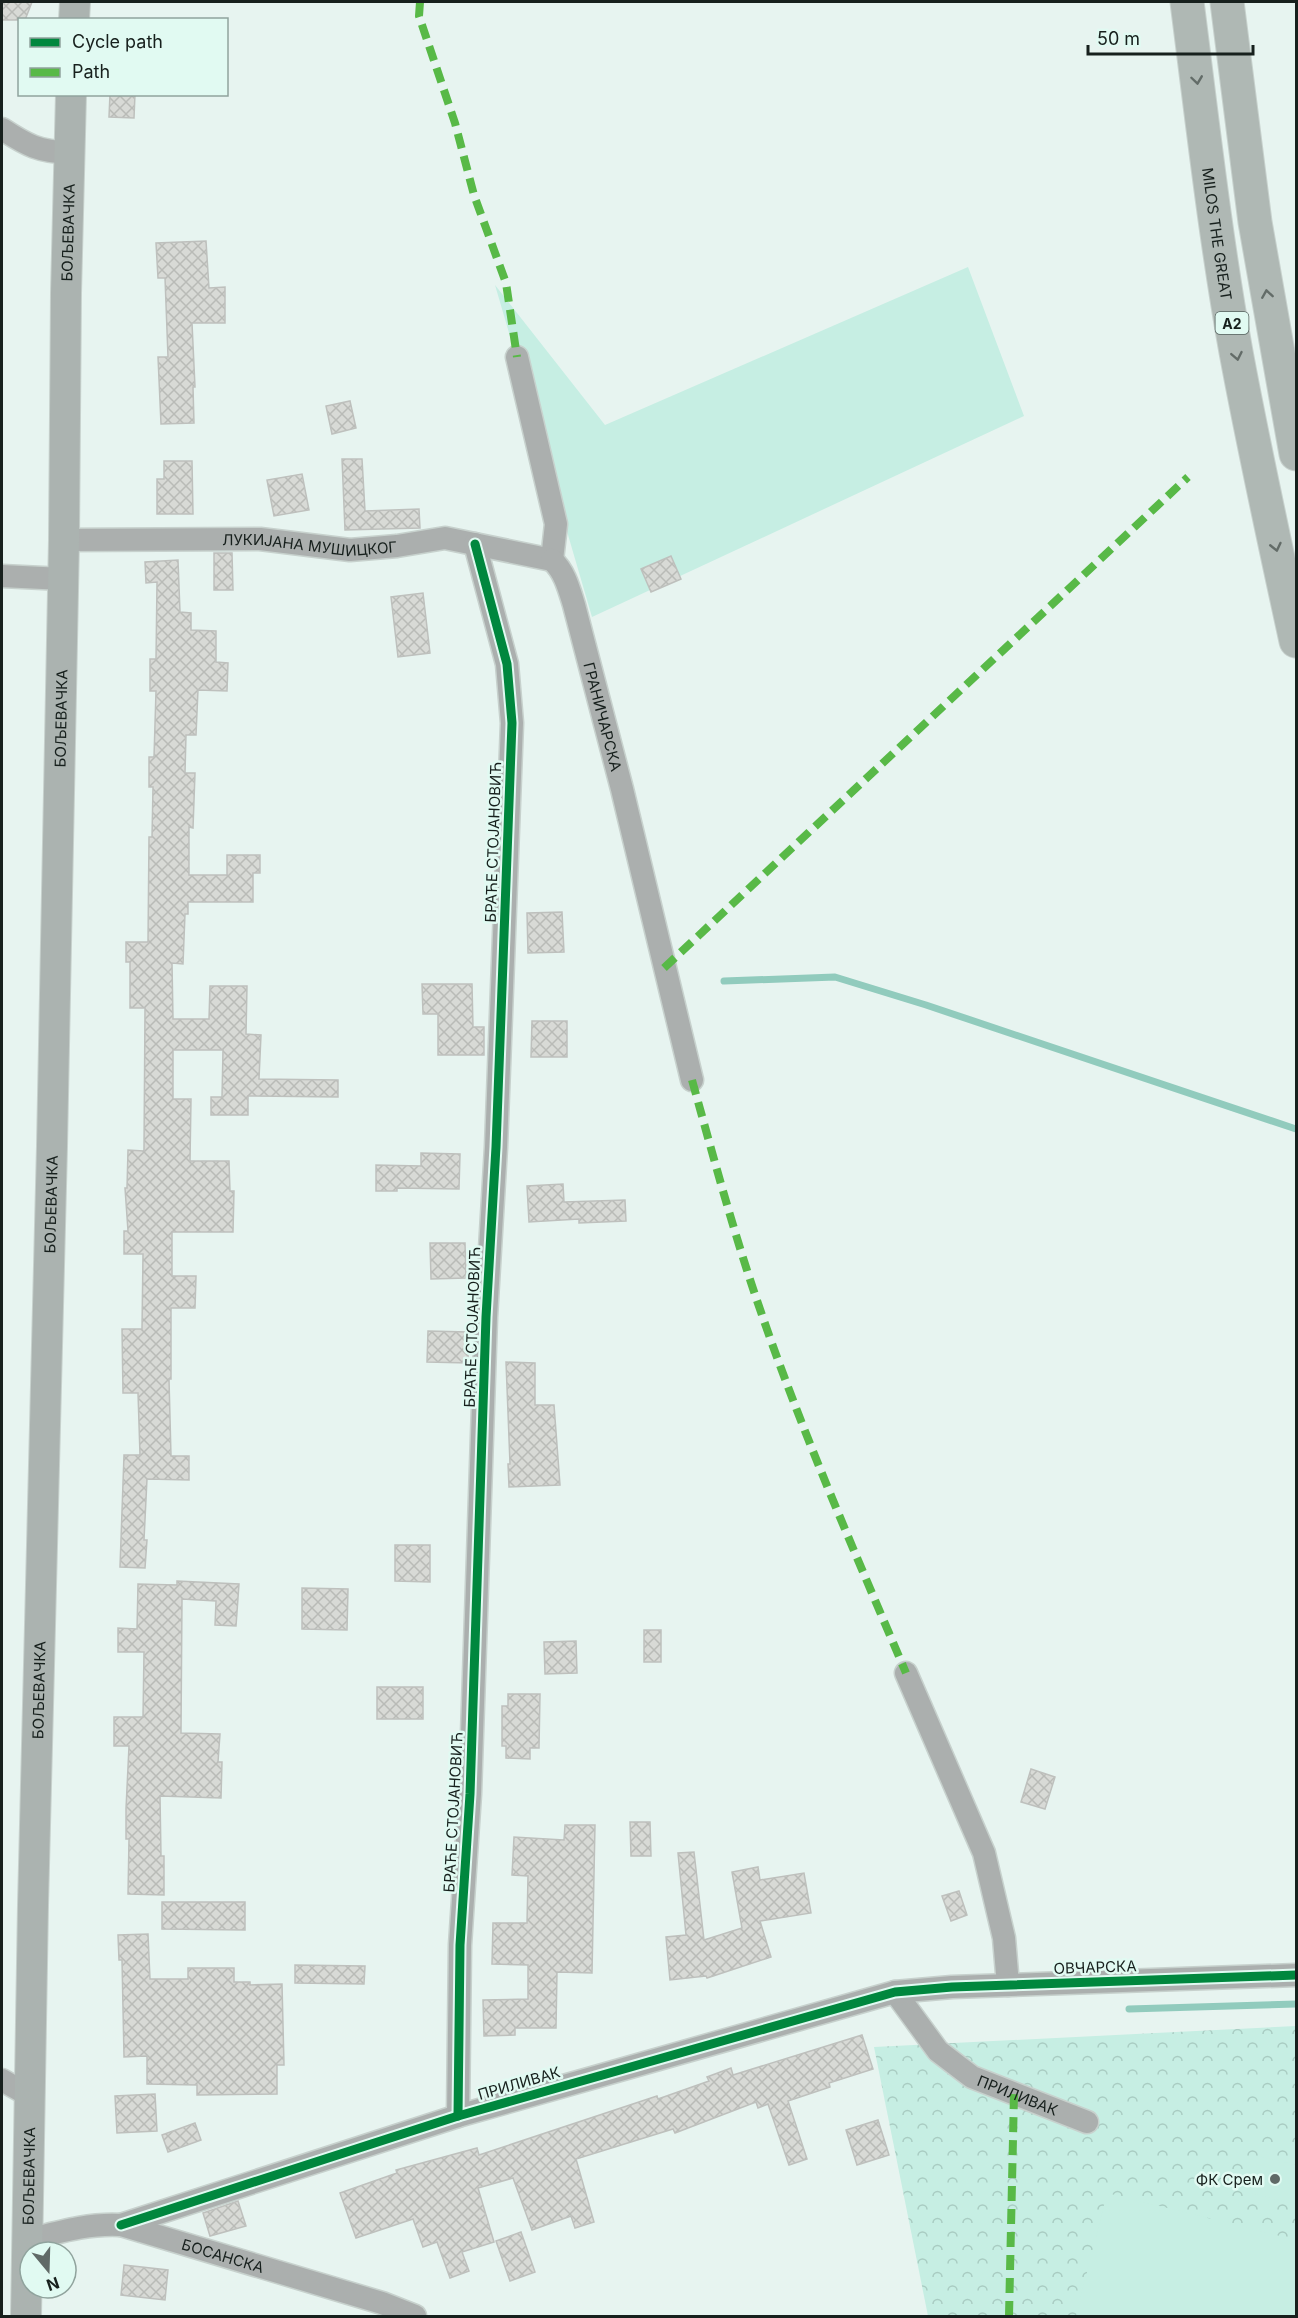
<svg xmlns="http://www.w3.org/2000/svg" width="1298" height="2318" font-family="Inter,sans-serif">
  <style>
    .park { fill: url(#park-crowns) }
    .garden { fill: #c6eee3 }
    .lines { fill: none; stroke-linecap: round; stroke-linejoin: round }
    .stream { stroke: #91cbbd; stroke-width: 7 }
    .building { fill: url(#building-cross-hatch); stroke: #bec0bd; stroke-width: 1.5 }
    .minor-casing { stroke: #c7d1cd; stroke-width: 25 }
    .major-casing { stroke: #c7d1cd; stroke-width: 32 }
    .highway-casing { stroke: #c7d1cd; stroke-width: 35 }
    .minor { stroke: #abafae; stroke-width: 22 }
    .major { stroke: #abb3b0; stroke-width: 30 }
    .highway { stroke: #afb8b4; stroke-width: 33 }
    .quiet { stroke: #58b947; stroke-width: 8; stroke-dasharray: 15 8; stroke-linecap: butt }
    .cycleway-casing { stroke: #e1faf2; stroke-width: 13 }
    .cycleway { stroke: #00873e; stroke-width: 9 }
    .oneway { stroke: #636c68 }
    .poi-dot { fill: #606a67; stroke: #e1faf2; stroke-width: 2 }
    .labels { text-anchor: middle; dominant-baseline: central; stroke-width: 5; stroke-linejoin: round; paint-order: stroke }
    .shield { fill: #e1faf2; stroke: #54615d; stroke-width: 1.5 }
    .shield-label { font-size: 14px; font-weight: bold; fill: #17201d }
    .street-label { font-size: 15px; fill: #17201d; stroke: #e1faf2 }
    .poi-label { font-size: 15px; fill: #17201d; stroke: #e1faf2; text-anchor: end }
  </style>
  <defs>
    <pattern id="park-crowns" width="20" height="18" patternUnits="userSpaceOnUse" patternTransform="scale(1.5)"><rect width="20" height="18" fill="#c6eee3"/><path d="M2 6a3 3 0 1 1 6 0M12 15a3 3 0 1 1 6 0" fill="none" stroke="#a9ccc2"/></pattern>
    <pattern id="building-cross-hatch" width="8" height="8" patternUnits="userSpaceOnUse" patternTransform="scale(1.5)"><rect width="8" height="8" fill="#d8dad6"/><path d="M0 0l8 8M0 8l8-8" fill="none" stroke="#b9bbb7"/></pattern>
  </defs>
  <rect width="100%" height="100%" fill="#e7f4f0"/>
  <polygon class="park" points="1296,2026 1296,2316 928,2316 874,2047"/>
  <g class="garden">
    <polygon points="968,267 1024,416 592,617 495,285 605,425"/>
    <polygon points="1258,2156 1296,2165 1296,2204 1249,2193"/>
    <polygon points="1107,2193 1296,2240 1296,2316 1076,2316"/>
  </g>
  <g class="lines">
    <g class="stream">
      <polyline points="724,981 835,977 926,1005 1296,1129"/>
      <polyline points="1129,2009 1296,2004"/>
    </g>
  </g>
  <g class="building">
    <polygon points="2,2 32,2 25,20 2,20"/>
    <polygon points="110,94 135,94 134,118 109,117"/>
    <polygon points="206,241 209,288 225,287 225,323 192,323 195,387 193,387 194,423 161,424 158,357 168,357 165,278 158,278 156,243"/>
    <polygon points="350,401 356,428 332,434 326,406"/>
    <polygon points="342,459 362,459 365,511 419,509 420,528 345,530"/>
    <polygon points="164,461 192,461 193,514 157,514 157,479 164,479"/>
    <polygon points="302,474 309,510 274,516 267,480"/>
    <polygon points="214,553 232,553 233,590 214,590"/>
    <polygon points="671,556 681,579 651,592 641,569"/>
    <polygon points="178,560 180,612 191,613 191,630 216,631 216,662 228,663 227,691 198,690 196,735 186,735 185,773 195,773 193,828 189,827 189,875 227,875 227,855 260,855 260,873 253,873 253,902 188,902 188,914 185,914 183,964 172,963 173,1019 209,1019 210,986 247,986 246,1034 261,1035 259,1079 338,1080 338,1097 248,1096 248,1115 211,1115 211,1097 222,1097 223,1050 173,1050 173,1099 191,1099 190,1161 229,1161 230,1191 234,1191 233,1232 172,1232 172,1276 196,1276 195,1308 171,1308 171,1379 169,1379 171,1456 189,1456 189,1480 147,1479 144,1540 147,1540 145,1568 120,1567 124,1455 140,1455 138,1393 123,1393 122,1329 142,1329 143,1254 124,1254 124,1231 128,1231 125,1188 127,1188 128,1150 144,1151 145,1008 130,1008 130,962 126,962 126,942 148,942 149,837 152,837 153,787 149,787 149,757 154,757 156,691 150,691 150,659 156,659 157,582 146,583 145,562"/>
    <polygon points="423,593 430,653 398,657 391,597"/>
    <polygon points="562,912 564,952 528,953 527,913"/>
    <polygon points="422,984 472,984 473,1027 484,1027 484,1055 438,1055 438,1014 423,1014"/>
    <polygon points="532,1021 567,1021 567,1057 531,1057"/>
    <polygon points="421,1153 460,1154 459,1189 397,1188 397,1191 376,1191 376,1165 421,1166"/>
    <polygon points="563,1184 564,1202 625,1200 626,1221 579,1223 579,1219 529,1222 527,1186"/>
    <polygon points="430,1243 465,1243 466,1278 431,1279"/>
    <polygon points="428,1331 468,1332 468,1363 427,1362"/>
    <polygon points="506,1362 535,1363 535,1405 554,1405 560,1485 509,1487 508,1464 510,1464"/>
    <polygon points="395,1545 430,1545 430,1582 395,1581"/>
    <polygon points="177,1581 239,1584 236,1626 215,1625 216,1601 182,1599 181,1733 220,1734 218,1762 222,1762 221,1798 160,1796 161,1856 164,1856 164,1895 128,1894 129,1839 126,1839 126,1809 129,1746 114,1746 114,1717 143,1717 144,1652 118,1652 118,1628 137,1629 138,1584 177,1585"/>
    <polygon points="302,1588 348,1589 347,1630 302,1629"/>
    <rect x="644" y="1630" width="17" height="32"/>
    <polygon points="576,1641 577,1673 545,1674 544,1642"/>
    <rect x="377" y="1687" width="46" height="32"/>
    <polygon points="508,1694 540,1694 539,1748 530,1748 530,1759 506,1758 506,1746 502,1746 502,1706 508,1706"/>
    <polygon points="1031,1769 1055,1777 1045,1809 1021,1802"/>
    <polygon points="630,1822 650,1822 651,1856 631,1856"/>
    <polygon points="565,1825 595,1825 592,1973 557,1972 556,2028 515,2028 515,2035 484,2036 483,2000 528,1999 528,1965 492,1964 493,1923 527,1923 528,1876 512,1875 514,1837 564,1840"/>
    <polygon points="694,1852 704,1940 742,1928 732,1872 758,1867 760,1880 804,1873 811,1913 760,1921 771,1957 707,1978 706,1976 670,1980 666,1937 686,1935 678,1853"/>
    <polygon points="959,1891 967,1915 951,1921 942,1896"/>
    <polygon points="162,1902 245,1902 245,1930 162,1929"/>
    <polygon points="148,1934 150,1979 188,1979 188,1968 234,1968 234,1982 250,1982 250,1985 282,1984 284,2065 277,2065 277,2094 197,2095 197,2085 147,2084 147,2056 124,2057 122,1960 119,1960 118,1935"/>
    <polygon points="295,1965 365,1966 364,1984 295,1983"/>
    <polygon points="862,2035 873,2069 829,2083 830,2087 788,2101 807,2159 789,2165 768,2104 758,2108 756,2102 675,2133 673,2129 576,2159 594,2222 575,2228 571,2216 532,2230 513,2178 478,2188 494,2242 462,2252 469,2271 450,2278 437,2242 423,2247 413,2219 356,2238 340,2193 397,2173 396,2170 477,2148 479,2155 657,2096 658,2099 709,2081 707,2077 731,2068 733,2075"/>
    <polygon points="155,2094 157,2131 117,2133 115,2096"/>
    <polygon points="878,2120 889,2155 857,2165 846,2130"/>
    <polygon points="195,2123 201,2140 168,2152 162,2135"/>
    <polygon points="238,2201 246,2226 210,2236 203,2213"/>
    <polygon points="521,2232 535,2272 510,2281 496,2241"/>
    <polygon points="124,2265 168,2270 165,2300 121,2295"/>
  </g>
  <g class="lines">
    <g class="minor-casing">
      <g id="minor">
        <path d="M2,129C28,146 38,151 69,153"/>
        <polyline points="517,357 556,524 552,560"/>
        <path id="s1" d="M64,540L260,539L350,550L397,546L445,538L552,560"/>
        <path id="s2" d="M552,560C565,572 569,589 574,605L622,789L692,1080"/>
        <polyline points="2,576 63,579"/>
        <polyline points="906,1673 984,1853 1004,1938 1008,1985"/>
        <path id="s3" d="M895,1992L938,2051L972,2077L1087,2122"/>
        <polyline points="2,2080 30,2096"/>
        <polyline points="458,2116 460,1945 470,1794 486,1317 496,1147 512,723 507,664 475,544"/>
        <polyline points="121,2225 458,2116 895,1992 952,1987 1296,1975"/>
        <path id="s4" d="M27,2240C59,2232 89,2223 121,2225L382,2303L415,2316"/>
      </g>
    </g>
    <g class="major-casing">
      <g id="major">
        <polyline points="74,20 75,2"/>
        <path id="s5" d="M26,2316L33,1905L52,1146L64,540L66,293L71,94"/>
      </g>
    </g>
    <g class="highway-casing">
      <g id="highway">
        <path id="s6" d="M1187,2C1202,118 1215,236 1236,352C1254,449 1275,545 1296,641"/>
        <polyline points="1227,2 1255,222 1296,454"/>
      </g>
    </g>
    <use href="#minor" class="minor"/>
    <use href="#major" class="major"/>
    <use href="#highway" class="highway"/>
    <g class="quiet">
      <polyline points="420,2 419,16 455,123 474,195 506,283 517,357"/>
      <polyline points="664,968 1188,477"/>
      <path d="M692,1080C714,1159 735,1238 762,1315C804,1437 856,1555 906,1673"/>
      <polyline points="1009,2316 1014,2094"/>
    </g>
    <g class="cycleway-casing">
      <g id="cycleway">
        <polyline points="458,2116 460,1945 470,1794 486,1317 496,1147 512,723 507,664 475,544"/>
        <polyline points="121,2225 458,2116 895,1992 952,1987 1296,1975"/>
      </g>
    </g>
    <use href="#cycleway" class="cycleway"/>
  </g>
  <defs><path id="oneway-chevron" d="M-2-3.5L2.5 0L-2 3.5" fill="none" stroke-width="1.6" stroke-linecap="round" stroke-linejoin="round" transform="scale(1.5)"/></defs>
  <g class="oneway">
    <use href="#oneway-chevron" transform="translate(1197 80) rotate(82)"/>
    <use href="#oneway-chevron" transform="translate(1267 294) rotate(-99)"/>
    <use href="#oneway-chevron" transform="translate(1237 356) rotate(79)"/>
    <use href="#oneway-chevron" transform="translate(1276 547) rotate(77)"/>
  </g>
  <circle class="poi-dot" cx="1275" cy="2179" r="6"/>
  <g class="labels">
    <rect class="shield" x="1215.5" y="312" width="33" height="22" rx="4.5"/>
    <g class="shield-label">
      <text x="1232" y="323">A2</text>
    </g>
    <g class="street-label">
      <text stroke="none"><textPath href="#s5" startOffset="2084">БОЉЕВАЧКА</textPath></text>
      <text stroke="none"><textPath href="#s6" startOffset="234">MILOS THE GREAT</textPath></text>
      <text stroke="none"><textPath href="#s1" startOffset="246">ЛУКИЈАНА МУШИЦКОГ</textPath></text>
      <text stroke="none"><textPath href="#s2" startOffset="166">ГРАНИЧАРСКА</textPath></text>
      <text stroke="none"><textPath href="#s5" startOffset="1598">БОЉЕВАЧКА</textPath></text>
      <text transform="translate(493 842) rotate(-88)">БРАЋЕ СТОЈАНОВИЋ</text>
      <text stroke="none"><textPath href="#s5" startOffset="1112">БОЉЕВАЧКА</textPath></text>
      <text transform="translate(472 1327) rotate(-88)">БРАЋЕ СТОЈАНОВИЋ</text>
      <text stroke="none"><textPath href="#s5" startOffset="626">БОЉЕВАЧКА</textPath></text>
      <text transform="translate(453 1812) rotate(-87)">БРАЋЕ СТОЈАНОВИЋ</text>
      <text transform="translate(1095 1967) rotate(-2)">ОВЧАРСКА</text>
      <text transform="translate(519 2083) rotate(-16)">ПРИЛИВАК</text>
      <text stroke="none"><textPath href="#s3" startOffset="165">ПРИЛИВАК</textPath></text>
      <text stroke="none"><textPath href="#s5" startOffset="140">БОЉЕВАЧКА</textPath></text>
      <text stroke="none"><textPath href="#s4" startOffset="202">БОСАНСКА</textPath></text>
    </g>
    <g class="poi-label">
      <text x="1263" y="2179">ФК Срем</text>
    </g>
  </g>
  <rect width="1298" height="2318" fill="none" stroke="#17201d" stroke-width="6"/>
  <rect x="18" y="18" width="210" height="78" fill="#e1faf2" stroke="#90a39d" stroke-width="1.5"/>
  <rect x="30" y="38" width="30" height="9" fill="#00873e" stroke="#90a39d" stroke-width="1.5"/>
  <text x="72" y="48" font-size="18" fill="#17201d">Cycle path</text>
  <rect x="30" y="68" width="30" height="9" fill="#58b947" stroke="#90a39d" stroke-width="1.5"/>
  <text x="72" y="78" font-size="18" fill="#17201d">Path</text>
  <g transform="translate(48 2270) rotate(161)"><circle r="28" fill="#e1faf2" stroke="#90a39d" stroke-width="1.5"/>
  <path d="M0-4.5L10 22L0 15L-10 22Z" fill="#606a67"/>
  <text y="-9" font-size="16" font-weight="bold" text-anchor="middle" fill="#17201d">N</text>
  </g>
  <path d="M1088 45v9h165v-9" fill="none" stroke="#17201d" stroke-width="3"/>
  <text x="1097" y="45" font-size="18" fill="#17201d" stroke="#e1faf2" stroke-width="4.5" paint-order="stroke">50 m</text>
</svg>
